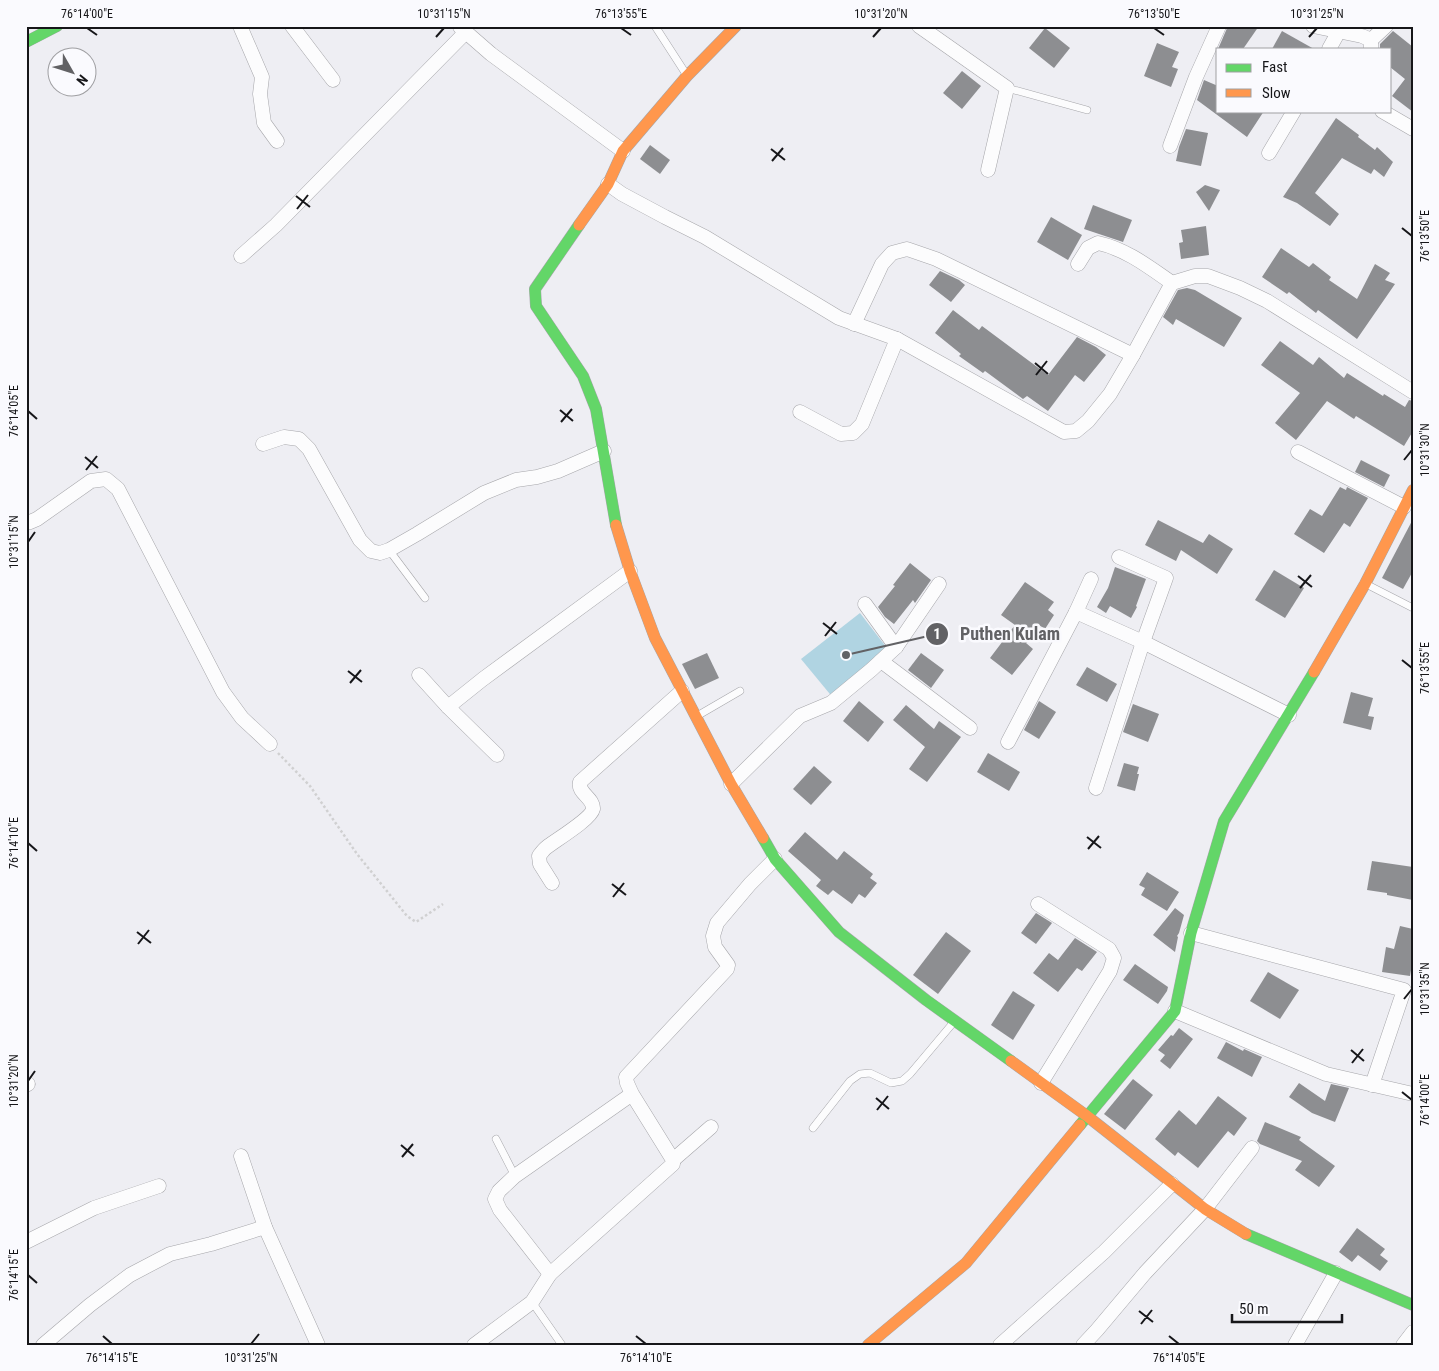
<svg xmlns="http://www.w3.org/2000/svg" width="1439" height="1371" font-family="'Roboto Condensed',sans-serif">
  <style>
    .water { fill: #b0d4e2 }
    .building { fill: #8d8e91 }
    .lines { fill: none; stroke-linecap: round; stroke-linejoin: round }
    .lane-casing { stroke: #a6a6aa; stroke-width: 8 }
    .street-casing { stroke: #a6a6aa; stroke-width: 15 }
    .fast-casing { stroke: #a6a6aa; stroke-width: 12 }
    .slow-casing { stroke: #a6a6aa; stroke-width: 12 }
    .path { stroke: #d0d0d1; stroke-width: 2.5; stroke-dasharray: 2.5 2.5; stroke-linecap: butt }
    .lane { stroke: #fcfcfd; stroke-width: 7 }
    .street { stroke: #fcfcfd; stroke-width: 14 }
    .fast { stroke: #63d668; stroke-width: 11 }
    .slow { stroke: #ff974d; stroke-width: 11 }
    .ticks { fill: none; stroke: #161619; stroke-width: 2 }
    .leader { fill: none; stroke: #626265; stroke-width: 2 }
    .callout-dot { fill: #626265; stroke: #fafafe; stroke-width: 2 }
    .mark-label { font-size: 15px; text-anchor: middle; font-weight: bold; fill: #fff }
    .callout-label { font-size: 18px; text-anchor: middle; font-weight: bold; fill: #626265; stroke: #fafafe; stroke-width: 5; stroke-linejoin: round; paint-order: stroke }
    .neatline { fill: none; stroke: #161619; stroke-width: 2 }
    .ticks-label { font-size: 12px; text-anchor: middle; fill: #161619 }
  </style>
  <rect width="100%" height="100%" fill="#eeeef3"/>
  <polygon class="water" points="860,613 890,652 834,699 801,659"/>
  <g class="building">
    <polygon points="1228,26 1259,26 1243,49 1218,49"/>
    <polygon points="1045,28 1070,48 1054,68 1029,48"/>
    <polygon points="1282,31 1314,49 1272,49"/>
    <polygon points="1393,31 1413,47 1413,112 1392,96 1405,79 1390,67 1390,49 1380,49 1380,44"/>
    <polygon points="1157,43 1179,52 1172,67 1178,69 1171,87 1144,76"/>
    <polygon points="962,71 981,86 962,109 943,93"/>
    <polygon points="1204,80 1218,86 1218,111 1264,111 1247,137 1197,100"/>
    <polygon points="1336,118 1359,135 1358,137 1375,150 1377,147 1393,162 1384,177 1374,169 1371,174 1342,158 1315,193 1339,214 1330,226 1297,203 1283,197"/>
    <polygon points="1186,129 1208,133 1201,166 1176,161 1179,147"/>
    <polygon points="650,145 670,160 660,174 640,159"/>
    <polygon points="1205,185 1220,190 1209,211 1196,192"/>
    <polygon points="1093,205 1132,220 1123,242 1084,229"/>
    <polygon points="1051,217 1082,235 1068,260 1037,242"/>
    <polygon points="1206,226 1209,255 1181,259 1179,243 1183,242 1181,230"/>
    <polygon points="1281,248 1309,267 1313,263 1331,277 1329,280 1357,299 1375,264 1390,273 1385,280 1395,284 1357,339 1318,310 1316,313 1289,292 1287,294 1262,277"/>
    <polygon points="940,271 959,280 965,285 951,302 929,285"/>
    <polygon points="1187,288 1195,290 1242,318 1224,347 1176,319 1173,325 1163,317 1178,290"/>
    <polygon points="953,310 979,330 982,326 1048,375 1077,337 1096,347 1106,355 1084,382 1075,375 1048,411 1027,396 1023,399 985,371 983,373 959,356 961,354 935,333"/>
    <polygon points="1280,341 1313,365 1319,357 1344,378 1347,373 1383,396 1384,394 1405,407 1409,400 1413,401 1413,431 1404,446 1356,416 1354,419 1327,401 1296,440 1275,423 1300,393 1261,365"/>
    <polygon points="1361,460 1390,475 1384,487 1355,472"/>
    <polygon points="1340,487 1346,490 1347,487 1368,498 1350,527 1344,523 1324,553 1294,534 1310,509 1322,516"/>
    <polygon points="1413,519 1413,571 1403,589 1382,578"/>
    <polygon points="1158,520 1203,543 1209,534 1233,549 1217,574 1181,550 1176,561 1145,545"/>
    <polygon points="910,563 931,580 915,603 913,600 894,624 885,617 878,607 895,586 893,585"/>
    <polygon points="1115,567 1146,579 1136,606 1137,607 1131,618 1110,606 1106,613 1097,607 1108,588"/>
    <polygon points="1274,570 1304,588 1285,618 1255,600"/>
    <polygon points="1025,582 1054,602 1048,610 1054,615 1045,629 1039,625 1026,643 1033,649 1012,675 990,658 1015,625 1001,615"/>
    <polygon points="707,653 719,678 695,689 682,664"/>
    <polygon points="921,653 944,670 931,688 908,670"/>
    <polygon points="1087,667 1117,684 1107,702 1076,685"/>
    <polygon points="1351,692 1373,698 1368,716 1374,717 1371,730 1343,723"/>
    <polygon points="859,701 884,722 868,742 843,721"/>
    <polygon points="1039,701 1056,712 1039,739 1024,730"/>
    <polygon points="1133,704 1159,714 1148,742 1123,732"/>
    <polygon points="906,705 934,729 939,721 961,737 927,782 909,769 925,747 893,720"/>
    <polygon points="988,753 1020,772 1009,791 977,772"/>
    <polygon points="1124,763 1139,767 1137,774 1139,774 1135,791 1117,786"/>
    <polygon points="814,766 832,782 811,805 793,789"/>
    <polygon points="805,832 837,860 844,851 873,874 870,878 877,883 865,898 859,894 852,904 833,890 828,895 816,886 821,880 788,851"/>
    <polygon points="1372,861 1413,867 1413,900 1387,895 1387,893 1367,890"/>
    <polygon points="1147,872 1179,892 1167,911 1141,895 1145,888 1139,885"/>
    <polygon points="1175,908 1184,915 1179,933 1177,936 1178,937 1175,952 1153,935"/>
    <polygon points="1036,913 1052,923 1036,944 1021,933"/>
    <polygon points="1400,926 1413,929 1413,958 1410,976 1382,972 1386,947 1394,949"/>
    <polygon points="946,932 971,951 938,994 913,975"/>
    <polygon points="1075,938 1097,952 1082,971 1077,968 1058,992 1033,973 1049,953 1058,960"/>
    <polygon points="1135,964 1168,987 1167,991 1158,1004 1123,980"/>
    <polygon points="1268,972 1299,990 1280,1019 1250,1001"/>
    <polygon points="1013,991 1035,1005 1013,1040 991,1025"/>
    <polygon points="1179,1028 1193,1039 1170,1069 1160,1061 1165,1055 1158,1050 1171,1035 1173,1036"/>
    <polygon points="1226,1042 1243,1051 1244,1049 1262,1057 1252,1077 1217,1058"/>
    <polygon points="1133,1079 1153,1095 1125,1130 1104,1114"/>
    <polygon points="1299,1083 1325,1101 1331,1084 1349,1088 1335,1122 1312,1113 1289,1097"/>
    <polygon points="1218,1096 1247,1118 1234,1136 1228,1131 1198,1168 1178,1152 1175,1156 1155,1139 1179,1110 1196,1125"/>
    <polygon points="1265,1122 1301,1137 1299,1140 1335,1166 1319,1187 1295,1170 1302,1161 1260,1144 1257,1141"/>
    <polygon points="1357,1228 1385,1249 1380,1255 1388,1261 1380,1271 1358,1255 1352,1262 1339,1252"/>
  </g>
  <g class="lines">
    <g class="lane-casing">
      <g id="lane">
        <polyline points="655,26 686,74"/>
        <polyline points="1007,88 1087,110"/>
        <polyline points="389,550 425,598"/>
        <polyline points="1366,584 1413,608"/>
        <polyline points="697,716 740,691"/>
        <polyline points="813,1128 850,1081 860,1074 870,1073 891,1083 902,1081 910,1074 953,1023"/>
        <polyline points="496,1139 515,1176"/>
        <polyline points="532,1302 562,1345"/>
      </g>
    </g>
    <g class="street-casing">
      <g id="street">
        <polyline points="240,26 262,77 260,94 264,123 277,141"/>
        <polyline points="292,26 333,80"/>
        <polyline points="919,26 1007,88 988,170"/>
        <polyline points="1313,26 1362,36 1371,40 1371,49"/>
        <polyline points="460,27 491,54 623,151"/>
        <polyline points="1371,40 1386,26"/>
        <polyline points="1329,49 1339,31"/>
        <polyline points="1382,111 1413,129"/>
        <polyline points="1170,146 1196,77 1219,26"/>
        <polyline points="1269,153 1294,111"/>
        <polyline points="608,184 622,194 665,217 705,237 839,318 897,339 1064,432 1076,431 1088,421 1110,394 1133,355 1172,283 1195,276 1208,276 1240,288 1267,301 1413,392"/>
        <polyline points="241,256 276,225 466,32"/>
        <path d="M1078,264L1088,248L1098,243C1126,249 1149,267 1172,283"/>
        <polyline points="854,324 882,264 892,253 907,249 936,259 1133,355"/>
        <polyline points="800,412 841,434 853,433 862,424 897,339"/>
        <polyline points="263,444 284,437 299,439 309,449 360,540 371,551 380,553 389,550 417,534 484,493 516,480 537,477 558,471 604,451"/>
        <polyline points="1298,452 1404,507"/>
        <polyline points="26,521 30,522 37,519 91,481 106,479 118,489 223,692 242,718 270,744"/>
        <polyline points="1091,579 1076,612 1143,642 1289,715"/>
        <polyline points="865,604 896,647"/>
        <polyline points="881,661 970,728"/>
        <polyline points="419,675 448,707 497,755"/>
        <polyline points="448,707 483,679 630,571"/>
        <polyline points="1008,742 1076,612"/>
        <polyline points="731,784 800,716 831,703 871,670 896,647 939,584"/>
        <polyline points="1096,788 1143,642 1166,578 1119,557"/>
        <path d="M552,883L540,864L539,856C542,852 544,849 547,847C556,840 591,819 593,809C594,798 577,793 580,782L682,691"/>
        <polyline points="1038,904 1109,949 1114,958 1110,971 1041,1083"/>
        <polyline points="1191,933 1404,990 1372,1085"/>
        <polyline points="1175,1011 1326,1074 1413,1094"/>
        <polyline points="26,1085 28,1084"/>
        <polyline points="632,1094 515,1176 499,1191 495,1199 500,1210 550,1274 673,1164 673,1160 632,1094 627,1083 626,1077 727,969 728,965 715,947 713,936 717,923 750,884 775,859"/>
        <polyline points="241,1156 265,1227 318,1345"/>
        <polyline points="673,1160 711,1127"/>
        <polyline points="26,1242 94,1208 159,1186"/>
        <polyline points="43,1345 90,1305 130,1275 170,1254 211,1244 265,1227"/>
        <polyline points="474,1345 532,1302 550,1274"/>
        <polyline points="1000,1345 1104,1252 1172,1184"/>
        <polyline points="1083,1345 1097,1330 1145,1273 1205,1209 1252,1148"/>
        <polyline points="1295,1345 1336,1273"/>
        <polyline points="1403,1345 1413,1332"/>
      </g>
    </g>
    <g class="fast-casing">
      <g id="fast">
        <polyline points="26,42 57,26"/>
        <polyline points="579,225 535,289 536,306 583,376 596,409 616,525"/>
        <polyline points="763,838 775,859 839,932 926,1000 1011,1061"/>
        <polyline points="1080,1125 1175,1011 1191,933 1224,821 1314,672"/>
        <polyline points="1246,1234 1413,1305"/>
      </g>
    </g>
    <g class="slow-casing">
      <g id="slow">
        <polyline points="579,225 608,184 623,151 687,76 736,26"/>
        <polyline points="616,525 630,571 655,638 731,784 763,838"/>
        <polyline points="1314,672 1365,584 1413,490"/>
        <polyline points="1011,1061 1087,1116 1205,1209 1246,1234"/>
        <polyline points="868,1345 966,1263 1080,1125"/>
      </g>
    </g>
    <polyline class="path" points="278,753 310,786 357,854 407,916 416,922 443,904"/>
    <use href="#lane" class="lane"/>
    <use href="#street" class="street"/>
    <use href="#fast" class="fast"/>
    <use href="#slow" class="slow"/>
  </g>
  <path class="ticks" d="M87,28L97,35M621,28L631,35M1154,28L1164,35M436,37L444,28M873,37L881,28M1309,37L1317,28M771,149L785,160M772,161L783,148M296,196L310,207M297,209L308,195M1402,228L1412,236M1035,363L1048,374M1036,375L1047,361M560,410L573,421M28,411L37,419M561,422L572,409M85,457L98,468M1404,460L1412,450M86,470L97,456M28,542L35,532M1298,576L1312,587M1300,588L1311,575M823,623L837,634M825,636L836,622M1402,660L1412,668M348,671L362,682M350,683L361,670M1087,837L1101,848M28,843L37,851M1088,849L1099,836M612,884L626,895M613,897L624,883M137,932L151,943M138,944L149,930M1404,999L1412,989M1351,1050L1364,1061M1352,1063L1363,1049M28,1081L35,1071M1402,1092L1412,1100M876,1098L889,1109M877,1110L888,1096M401,1145L414,1156M402,1157L413,1144M28,1275L37,1283M1139,1311L1153,1322M1141,1324L1152,1310M103,1336L112,1344M636,1336L646,1344M1169,1336L1179,1344M251,1344L259,1334"/>
  <path class="leader" d="M846 655L937 634"/>
  <g class="callout-dot">
    <circle cx="846" cy="655" r="5"/>
    <circle cx="937" cy="634" r="12"/>
  </g>
  <g class="mark-label">
    <text x="937" y="639">1</text>
  </g>
  <g class="callout-label">
    <text x="1010" y="640">Puthen Kulam</text>
  </g>
  <rect width="1439" height="1371" fill="none" stroke="#fafafe" stroke-width="55"/>
  <rect x="1216" y="48" width="175" height="65" fill="#fafafe" stroke="#9f9fa2"/>
  <rect x="1226" y="64" width="25" height="8" fill="#63d668" stroke="#9f9fa2"/>
  <text x="1262" y="72" font-size="15" fill="#161619">Fast</text>
  <rect x="1226" y="89" width="25" height="8" fill="#ff974d" stroke="#9f9fa2"/>
  <text x="1262" y="98" font-size="15" fill="#161619">Slow</text>
  <g transform="translate(72 72) rotate(129)"><circle r="24" fill="#fafafe" stroke="#9f9fa2"/>
  <path d="M0-4L9 19L0 12L-9 19Z" fill="#626265"/>
  <text y="-8" font-size="14" font-weight="bold" text-anchor="middle" fill="#161619">N</text>
  </g>
  <path d="M1232 1314v8h110v-8" fill="none" stroke="#161619" stroke-width="2.5"/>
  <text x="1239" y="1314" font-size="15" fill="#161619" stroke="#fafafe" stroke-width="4" paint-order="stroke">50 m</text>
  <rect x="28" y="28" width="1384" height="1316" class="neatline"/>
  <g class="ticks-label">
    <text x="87" y="18">76°14'00"E</text>
    <text x="444" y="18">10°31'15"N</text>
    <text x="621" y="18">76°13'55"E</text>
    <text x="881" y="18">10°31'20"N</text>
    <text x="1154" y="18">76°13'50"E</text>
    <text x="1317" y="18">10°31'25"N</text>
    <text transform="translate(1425 236) rotate(-90)" y="4">76°13'50"E</text>
    <text transform="translate(14 411) rotate(-90)" y="4">76°14'05"E</text>
    <text transform="translate(1425 450) rotate(-90)" y="4">10°31'30"N</text>
    <text transform="translate(14 542) rotate(-90)" y="4">10°31'15"N</text>
    <text transform="translate(1425 668) rotate(-90)" y="4">76°13'55"E</text>
    <text transform="translate(14 843) rotate(-90)" y="4">76°14'10"E</text>
    <text transform="translate(1425 989) rotate(-90)" y="4">10°31'35"N</text>
    <text transform="translate(14 1081) rotate(-90)" y="4">10°31'20"N</text>
    <text transform="translate(1425 1100) rotate(-90)" y="4">76°14'00"E</text>
    <text transform="translate(14 1275) rotate(-90)" y="4">76°14'15"E</text>
    <text x="112" y="1362">76°14'15"E</text>
    <text x="251" y="1362">10°31'25"N</text>
    <text x="646" y="1362">76°14'10"E</text>
    <text x="1179" y="1362">76°14'05"E</text>
  </g>
</svg>
